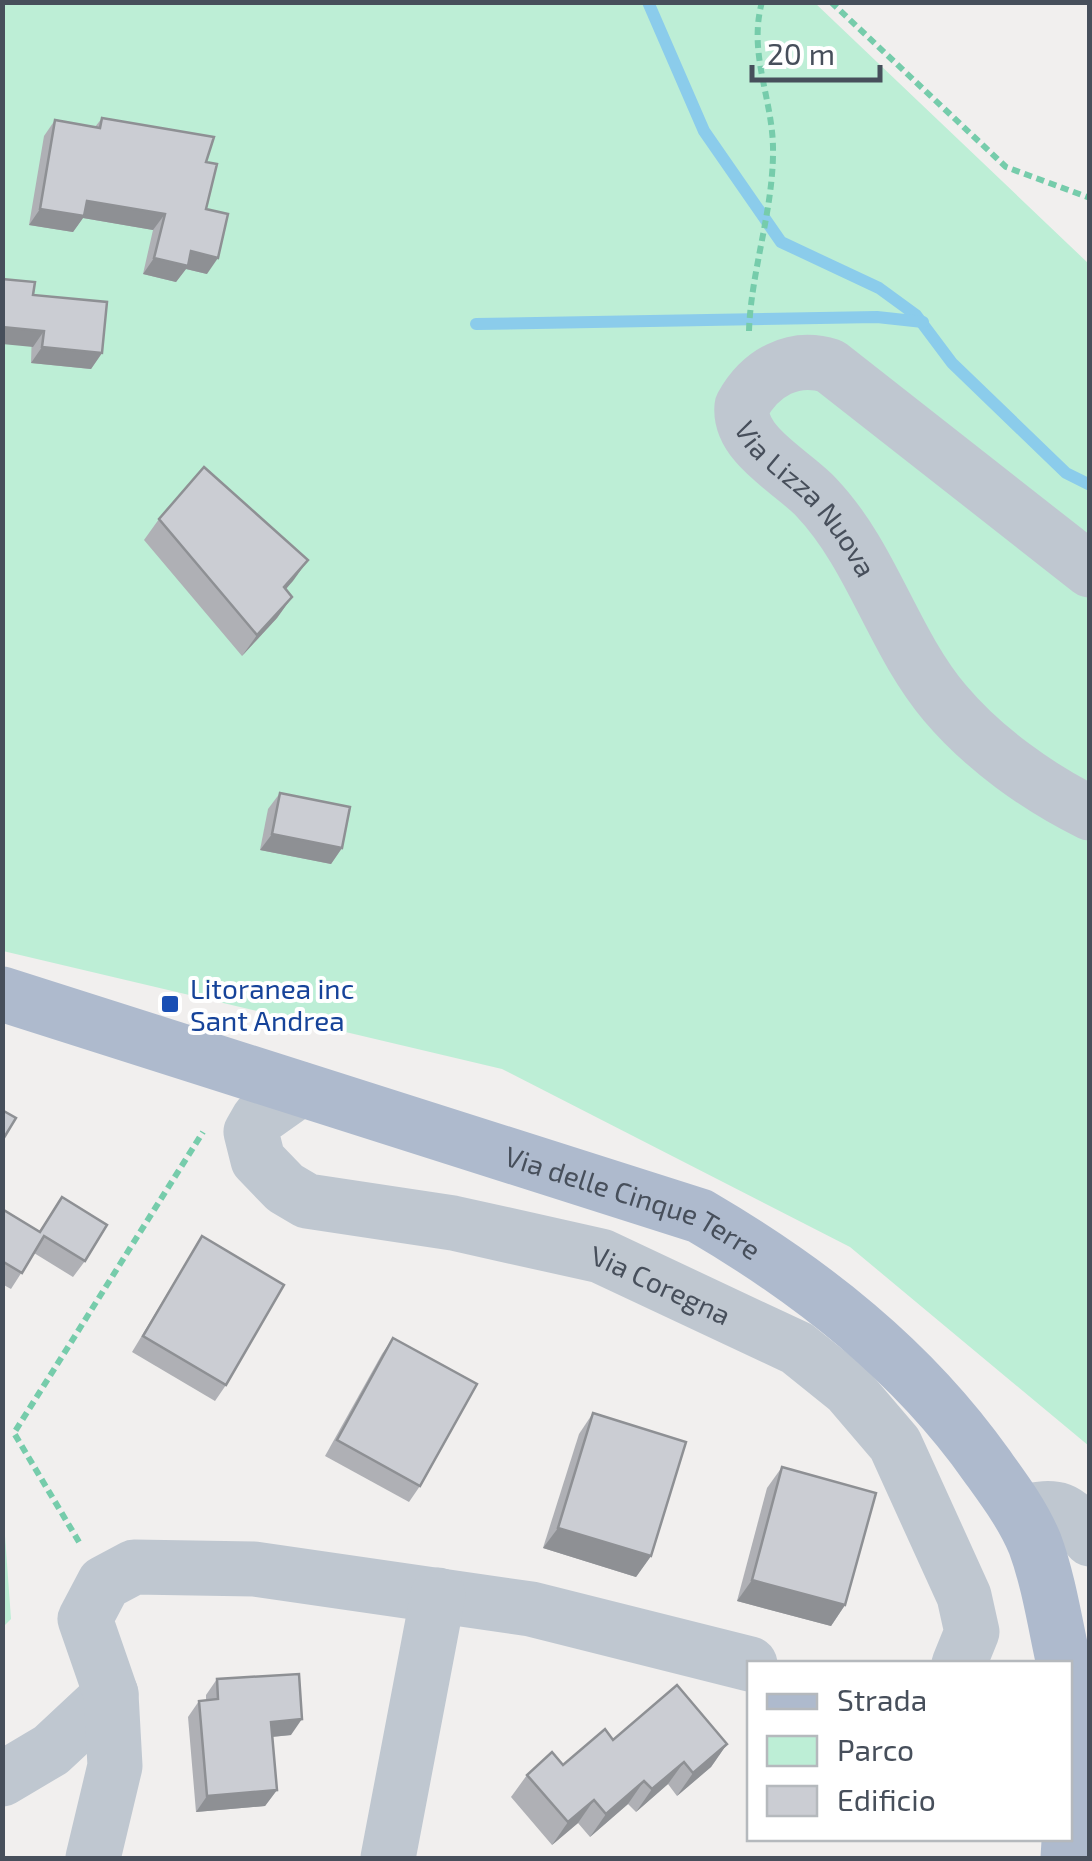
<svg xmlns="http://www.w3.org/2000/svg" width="1092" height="1861" font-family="'Exo 2',sans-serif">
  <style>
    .green { fill: #bdeed6 }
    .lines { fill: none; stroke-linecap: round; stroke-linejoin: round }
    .stream { stroke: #8bcceb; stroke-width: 12 }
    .path { stroke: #76ccab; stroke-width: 6; stroke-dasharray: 8 5; stroke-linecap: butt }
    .minor { stroke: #bfc7d0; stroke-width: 55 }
    .major { stroke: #aebacd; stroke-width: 55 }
    .wall { fill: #afb0b5 }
    .shaded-wall { fill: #8e9094 }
    .building { fill: #cbcdd3; stroke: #8e9094; stroke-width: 2.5 }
    .transit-dot { fill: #1a4fb4; stroke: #fff; stroke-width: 4 }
    .labels { text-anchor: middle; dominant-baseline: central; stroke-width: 8; stroke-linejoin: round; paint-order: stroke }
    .street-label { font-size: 28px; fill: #474f5b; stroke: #fff }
    .transit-label { font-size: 28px; fill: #164399; stroke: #fff; text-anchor: start }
  </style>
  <rect width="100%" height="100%" fill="#f1efee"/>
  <g class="green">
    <polygon points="3,3 815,3 1089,264 1089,1446 850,1247 502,1069 3,951"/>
    <polygon points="2,1494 11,1619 3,1627 2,1627"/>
  </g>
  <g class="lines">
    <g class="stream">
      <polyline points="648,2 704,131 781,242 879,288 916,315 952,363 1066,473 1090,485"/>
      <polyline points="476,324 877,317 923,322"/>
    </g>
    <g class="path">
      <polyline points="831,2 1006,167 1090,198"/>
      <path d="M749,331C751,270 774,209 773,147C772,97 748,53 762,2"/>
      <polyline points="79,1542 14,1433 203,1132"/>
    </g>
    <g class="minor">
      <path id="s1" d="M1090,570L830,366C793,354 760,373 742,406C738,445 793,472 816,497C873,557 892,640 945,703C983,748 1037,787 1090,813"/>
      <path id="s2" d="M300,1089L259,1118L251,1132L258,1160L285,1188L307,1201L453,1223L601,1256L797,1348L848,1389L895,1444L964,1596L972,1632L959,1664"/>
      <path d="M1020,1512C1060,1505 1065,1506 1090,1539"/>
      <polyline points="2,1779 51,1750 111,1694"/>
      <polyline points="93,1858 115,1766 111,1694 85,1619 104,1583 134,1567 254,1569 531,1609 750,1664"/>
      <polyline points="388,1858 438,1595"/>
    </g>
    <g class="major">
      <path id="s3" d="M2,994L700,1216C811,1281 912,1360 987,1466C1005,1491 1023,1515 1035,1544C1049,1582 1055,1624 1064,1664"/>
      <polyline points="1068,1858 1074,1762 1070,1694"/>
    </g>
  </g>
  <g class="wall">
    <polygon points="102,118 206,162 207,274 186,269 176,282 143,274 153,230 83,218 73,232 29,225 44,136 55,120 95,127"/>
    <polygon points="33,295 102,353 91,369 31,363"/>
    <polygon points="159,519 308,560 286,589 292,597 277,618 242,656 144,540"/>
    <polygon points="280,793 342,848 331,864 260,850 268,809"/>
    <polygon points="62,1197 85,1261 73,1277 34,1253 11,1289 2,1284 2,1209 39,1232"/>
    <polygon points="202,1236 226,1385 215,1401 132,1352"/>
    <polygon points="393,1338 420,1486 409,1502 325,1456 382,1354"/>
    <polygon points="593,1413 651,1556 636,1577 543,1548 579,1434"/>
    <polygon points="782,1467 845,1605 831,1626 737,1601 767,1488"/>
    <polygon points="217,1679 291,1735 272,1737 277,1790 265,1806 196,1812 188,1717 199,1701 206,1700 206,1695"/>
    <polygon points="613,1740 727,1744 711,1767 677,1796 668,1784 636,1812 628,1804 590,1837 578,1823 552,1845 511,1797 527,1775 563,1765"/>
  </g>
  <g class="shaded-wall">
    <polygon points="87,201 165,214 153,230 83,218 73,232 29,225 40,209"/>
    <polygon points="191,251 218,258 207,274 186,269 176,282 143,274 154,258"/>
    <polygon points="2,327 44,331 33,347 2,344"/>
    <polygon points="42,347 102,353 91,369 31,363"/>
    <polygon points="308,560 293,581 269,608 284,587"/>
    <polygon points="292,597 277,618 242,656 257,635"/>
    <polygon points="272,834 342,848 331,864 260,850"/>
    <polygon points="558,1528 651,1556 636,1577 543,1548"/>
    <polygon points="752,1580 845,1605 831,1626 737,1601"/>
    <polygon points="302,1719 291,1735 260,1738 271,1722"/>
    <polygon points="727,1744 711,1767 677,1796 693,1773"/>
    <polygon points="684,1762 668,1784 636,1812 652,1789"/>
    <polygon points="644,1781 628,1804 590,1837 606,1814"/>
    <polygon points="277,1790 265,1806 196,1812 207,1796"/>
    <polygon points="594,1800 578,1823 552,1845 568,1822"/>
  </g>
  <g class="building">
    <polygon points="102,118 214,137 206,162 217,164 206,209 228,214 218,258 191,251 188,266 154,258 165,214 87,201 84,216 40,209 55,120 100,128"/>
    <polygon points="2,279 35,282 33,295 107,302 102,353 42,347 44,331 2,327"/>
    <polygon points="204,467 308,560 284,587 292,597 257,635 159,519"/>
    <polygon points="280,793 350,807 342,848 272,834"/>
    <polygon points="2,1110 16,1118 2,1141"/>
    <polygon points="62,1197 107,1225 85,1261 44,1236 22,1273 2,1261 2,1209 40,1232"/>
    <polygon points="202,1236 284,1285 226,1385 143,1336"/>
    <polygon points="393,1338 477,1384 420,1486 337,1440"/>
    <polygon points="593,1413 686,1442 651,1556 558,1528"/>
    <polygon points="782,1467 876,1493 845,1605 752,1580"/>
    <polygon points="299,1674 302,1719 271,1722 277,1790 207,1796 199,1701 218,1699 217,1679"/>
    <polygon points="677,1685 727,1744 693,1773 684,1762 652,1789 644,1781 606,1814 594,1800 568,1822 527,1775 552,1752 563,1765 605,1729 613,1740"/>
  </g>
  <rect class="transit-dot" x="160" y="994" width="20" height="20" rx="5"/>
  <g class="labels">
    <g class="street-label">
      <text stroke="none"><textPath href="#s1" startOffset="552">Via Lizza Nuova</textPath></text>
      <text stroke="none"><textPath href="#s3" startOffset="665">Via delle Cinque Terre</textPath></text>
      <text stroke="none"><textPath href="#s2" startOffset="525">Via Coregna</textPath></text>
    </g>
    <g class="transit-label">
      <text x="190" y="988">Litoranea inc<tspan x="190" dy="32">Sant Andrea</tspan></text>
    </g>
  </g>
  <rect width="1092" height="1861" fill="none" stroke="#474f5b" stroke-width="10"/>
  <rect x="747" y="1661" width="325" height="180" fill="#ffffff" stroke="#b5b9bd" stroke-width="2.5"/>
  <rect x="767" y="1694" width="50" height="15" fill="#aebacd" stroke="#b5b9bd" stroke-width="2.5"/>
  <text x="837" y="1711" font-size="30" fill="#474f5b">Strada</text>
  <rect x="767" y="1736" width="50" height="30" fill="#bdeed6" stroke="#b5b9bd" stroke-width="2.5"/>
  <text x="837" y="1761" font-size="30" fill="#474f5b">Parco</text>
  <rect x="767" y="1786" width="50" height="30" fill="#cbcdd3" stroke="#b5b9bd" stroke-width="2.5"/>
  <text x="837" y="1811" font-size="30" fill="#474f5b">Edificio</text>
  <path d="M752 65v15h128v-15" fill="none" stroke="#474f5b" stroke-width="5"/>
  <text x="767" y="65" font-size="30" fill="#474f5b" stroke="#ffffff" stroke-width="8" paint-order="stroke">20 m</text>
</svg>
